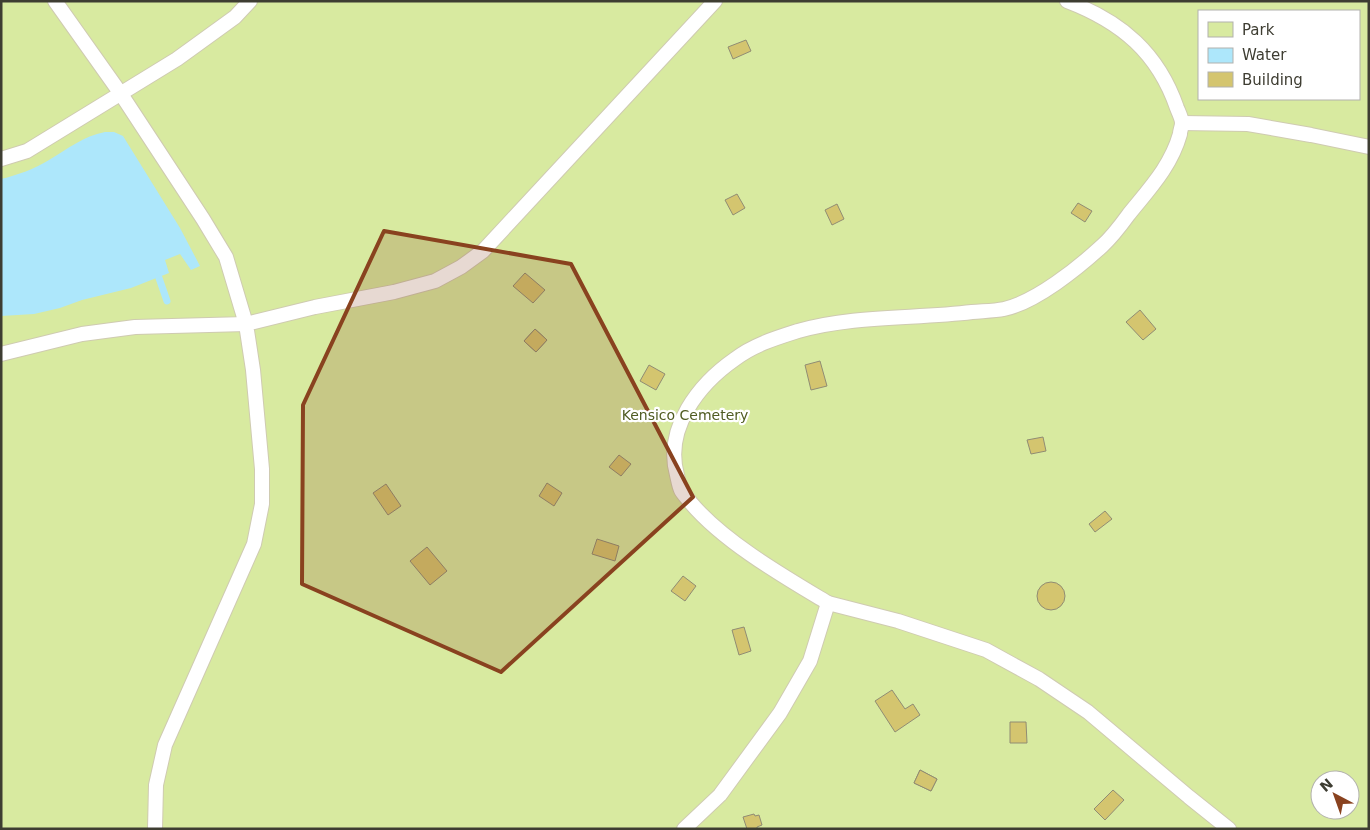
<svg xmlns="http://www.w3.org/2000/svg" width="1370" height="830" font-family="'DejaVu Sans',sans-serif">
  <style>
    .green { fill: #d8eaa0; fill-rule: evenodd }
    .water { fill: #ade7fb }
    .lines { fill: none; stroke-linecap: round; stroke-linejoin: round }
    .stream { stroke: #ade7fb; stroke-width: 7 }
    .building { fill: #d4c56f; stroke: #908c74 }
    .lane-casing { stroke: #cfcbb1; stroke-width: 16 }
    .lane { stroke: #fff; stroke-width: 14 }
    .marked { fill: #89421f; fill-opacity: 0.2; stroke: #89421f; stroke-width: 4; stroke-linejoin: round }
    .labels { text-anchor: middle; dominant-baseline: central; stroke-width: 4.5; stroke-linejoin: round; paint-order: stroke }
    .park-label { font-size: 14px; fill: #505c22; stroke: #fff }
  </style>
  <rect width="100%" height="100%" fill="#fffae0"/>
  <path class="green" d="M1,1H1369V829H1ZM1199,11H1359V99H1199ZM1320,780H1350V810H1320Z"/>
  <path class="water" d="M105,132H114L123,136L180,228L200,266L191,270L180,254L165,260L169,273L131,288L82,300L60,308L34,314L1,316V179C18,175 34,169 49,160C68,149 83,136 105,132Z"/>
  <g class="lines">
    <polyline class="stream" points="159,278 167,301"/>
  </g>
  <g class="building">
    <polygon points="746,40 751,51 733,59 728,47"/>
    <polygon points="737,194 745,208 733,215 725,200"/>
    <polygon points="1078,203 1092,211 1085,222 1071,213"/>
    <polygon points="837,204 844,219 832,225 825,210"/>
    <polygon points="525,273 545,290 533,303 513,286"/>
    <polygon points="1140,310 1156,329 1143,340 1126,322"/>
    <polygon points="535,329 547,340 536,352 524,341"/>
    <polygon points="535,329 547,340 536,352 524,341"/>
    <polygon points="820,361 827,386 811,390 805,365"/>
    <polygon points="649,365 665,374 656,390 640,381"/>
    <polygon points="1043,437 1046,451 1031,454 1027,440"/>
    <polygon points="619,455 631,464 621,476 609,467"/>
    <polygon points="547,483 562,493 554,506 539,496"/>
    <polygon points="386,484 401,506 388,515 373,493"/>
    <polygon points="1105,511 1112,519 1095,532 1089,524"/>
    <polygon points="597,539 619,546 615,561 592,554"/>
    <polygon points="427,547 447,571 430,585 410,561"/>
    <polygon points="683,576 696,586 685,601 671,591"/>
    <circle cx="1051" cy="596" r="14"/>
    <polygon points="744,627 751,651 739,655 732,630"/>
    <polygon points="892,690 905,709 913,704 920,715 895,732 875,701"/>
    <polygon points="1010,722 1026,722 1027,743 1010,743"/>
    <polygon points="920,770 937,779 931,791 914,783"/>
    <polygon points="920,770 937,779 931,791 914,783"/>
    <polygon points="1113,790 1124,800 1105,820 1094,809"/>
    <polygon points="754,814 755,816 759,815 762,825 757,827 757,829 747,829 743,817"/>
  </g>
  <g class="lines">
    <g class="lane-casing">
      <g id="lane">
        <polyline points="1182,123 1248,124 1311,135 1369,147"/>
        <polyline points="1,159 27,151 177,59 235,17 250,1"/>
        <polyline points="1,354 82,334 135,327 246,324 226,257 203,219 121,94 55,1"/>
        <path d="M828,603C783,576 724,542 691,503C688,499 683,494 681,490C679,486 678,479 677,475C664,428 699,384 735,359C753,345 776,338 798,331C854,315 915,319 972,312C983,311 994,311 1004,309C1036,302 1078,268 1102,246C1112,237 1121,225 1129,214C1150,188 1171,166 1180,134C1180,130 1182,127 1182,123C1182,119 1179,113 1177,108C1158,53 1122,22 1067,1"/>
        <polyline points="155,829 156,785 165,745 254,544 262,504 262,469 253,370 246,324 315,307 394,292 435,281 461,267 483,251 715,1"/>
        <polyline points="684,829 720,795 780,713 810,661 828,603 898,621 986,650 1039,679 1088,712 1189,797 1229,829"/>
      </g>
    </g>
    <use href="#lane" class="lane"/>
  </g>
  <path class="marked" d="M384,231L571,264L693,497L501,672L302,584L303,405Z"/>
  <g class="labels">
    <g class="park-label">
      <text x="685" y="415">Kensico Cemetery</text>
    </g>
  </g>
  <rect width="1370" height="830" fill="none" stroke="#3e3d32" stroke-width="5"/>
  <rect x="1198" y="10" width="162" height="90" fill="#ffffff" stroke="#b2b1ad"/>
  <rect x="1208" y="22" width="25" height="15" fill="#d8eaa0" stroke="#b2b1ad"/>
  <text x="1242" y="35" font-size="15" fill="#3e3d32">Park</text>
  <rect x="1208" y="48" width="25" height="15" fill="#ade7fb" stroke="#b2b1ad"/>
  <text x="1242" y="60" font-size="15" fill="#3e3d32">Water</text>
  <rect x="1208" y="72" width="25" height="15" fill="#d4c56f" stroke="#b2b1ad"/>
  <text x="1242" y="85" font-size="15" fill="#3e3d32">Building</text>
  <g transform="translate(1335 795) rotate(319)"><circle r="24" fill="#ffffff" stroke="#b2b1ad"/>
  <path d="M0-4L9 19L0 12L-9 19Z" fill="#89421f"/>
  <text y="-8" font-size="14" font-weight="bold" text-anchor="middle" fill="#3e3d32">N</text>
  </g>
</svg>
